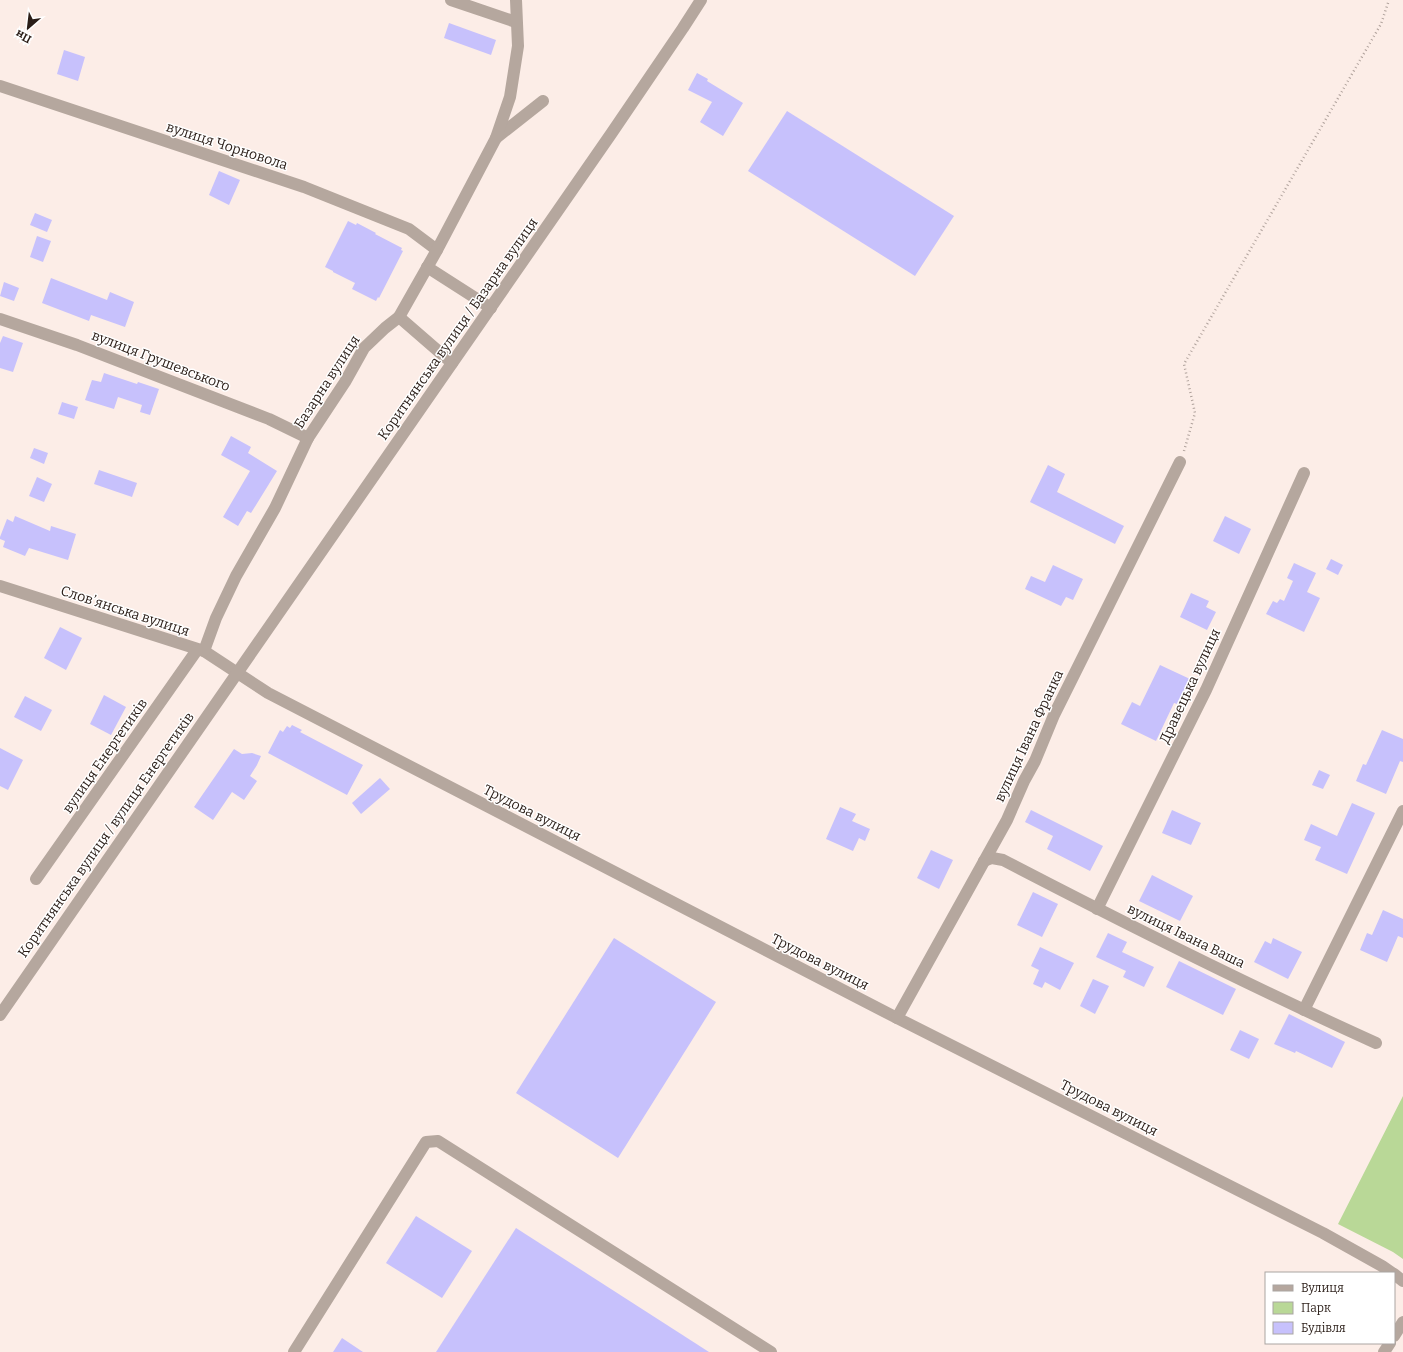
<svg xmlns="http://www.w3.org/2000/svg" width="1403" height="1352" font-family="Bitter,serif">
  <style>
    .green { fill: #b9d897 }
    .building { fill: #c7c1fc }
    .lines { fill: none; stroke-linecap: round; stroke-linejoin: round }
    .path { stroke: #b1a39d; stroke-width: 2.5; stroke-dasharray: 1 3; stroke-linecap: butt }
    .minor { stroke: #b5a79e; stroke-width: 12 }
    .labels { text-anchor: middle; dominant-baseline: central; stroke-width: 3; stroke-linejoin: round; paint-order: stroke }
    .street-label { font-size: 14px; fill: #2a1d17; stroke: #fff }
  </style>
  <rect width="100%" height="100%" fill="#fcede7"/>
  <polygon class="green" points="1403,1096 1403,1259 1393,1252 1338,1224"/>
  <g class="building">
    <polygon points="449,23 496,40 491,55 444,38"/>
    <polygon points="64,50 85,57 78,81 57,74"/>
    <polygon points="697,73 708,79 707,81 743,103 723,136 700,122 712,102 688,90"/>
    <polygon points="787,111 954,216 915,276 748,171"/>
    <polygon points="219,171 240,180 229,205 209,195"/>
    <polygon points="35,213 52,220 47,232 30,225"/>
    <polygon points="348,221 356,225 357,223 376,233 375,234 402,248 401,250 403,251 379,298 378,297 376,301 352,289 355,283 333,272 333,271 325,267"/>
    <polygon points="37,236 51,241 43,262 30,257"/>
    <polygon points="51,278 107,300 110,292 134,302 125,327 91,315 89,321 42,303"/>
    <polygon points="4,282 19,288 14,301 0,296"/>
    <polygon points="3,336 23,343 13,372 0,368 0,343"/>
    <polygon points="104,373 137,384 138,382 159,389 150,415 140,412 142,405 118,397 114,409 85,400 92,380 101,382"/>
    <polygon points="62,402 78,407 74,419 58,414"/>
    <polygon points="231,436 251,447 248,453 277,471 251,513 247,511 238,526 223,517 250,471 221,455"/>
    <polygon points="34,448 48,453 44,464 30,458"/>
    <polygon points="1048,465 1065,474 1057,492 1124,526 1115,544 1030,502"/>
    <polygon points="99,470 137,483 132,497 94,484"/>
    <polygon points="37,477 52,484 44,502 29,496"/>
    <polygon points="15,516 50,531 51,526 76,534 68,560 29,548 25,556 3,547 5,541 0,539 0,537 7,519 13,522"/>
    <polygon points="1225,516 1251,529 1239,554 1213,541"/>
    <polygon points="1331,559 1343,565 1338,575 1326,569"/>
    <polygon points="1294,563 1316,573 1307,592 1320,598 1304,632 1266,614 1273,601 1277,603 1280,599 1284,601 1293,581 1287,578"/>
    <polygon points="1053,565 1083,579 1073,600 1066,597 1061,606 1025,589 1031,576 1045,582"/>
    <polygon points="1191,593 1209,601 1206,607 1216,612 1207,630 1180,617"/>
    <polygon points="60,627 82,638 66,670 44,658"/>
    <polygon points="1160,665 1190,679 1177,704 1174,703 1156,741 1121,724 1132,702 1140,706"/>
    <polygon points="104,695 126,707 111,735 90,724"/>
    <polygon points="25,696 52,710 41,731 14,717"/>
    <polygon points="292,725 302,730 300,732 363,765 347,795 268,753 280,730 283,732 287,726 290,728"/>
    <polygon points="1382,730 1403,739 1403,762 1400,761 1386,794 1356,781 1363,764 1366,765"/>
    <polygon points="0,748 23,760 8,790 0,786"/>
    <polygon points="234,749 242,754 252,753 261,756 257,765 250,776 257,781 244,800 232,792 213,820 194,807"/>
    <polygon points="1319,770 1330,775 1323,789 1312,785"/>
    <polygon points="380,778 390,789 361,814 352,803"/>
    <polygon points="1352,803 1375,813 1347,874 1315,860 1321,847 1304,840 1311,824 1337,836"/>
    <polygon points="840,807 856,814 852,821 870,829 865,841 859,838 853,851 826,839"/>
    <polygon points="1031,810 1103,846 1090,871 1047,849 1053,836 1025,822"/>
    <polygon points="1172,810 1201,823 1191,845 1162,833"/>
    <polygon points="931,850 953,860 939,889 917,878"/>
    <polygon points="1152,875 1193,896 1180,921 1139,901"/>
    <polygon points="1033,892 1058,904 1042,937 1017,925"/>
    <polygon points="1383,910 1403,919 1403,938 1398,936 1387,962 1360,950 1367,933 1372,935"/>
    <polygon points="1108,933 1127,942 1122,952 1154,967 1144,987 1123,977 1126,971 1096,957"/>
    <polygon points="614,938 716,1002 618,1158 516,1093"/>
    <polygon points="1273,938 1302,952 1288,979 1254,962 1265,941 1271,944"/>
    <polygon points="1040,947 1074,963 1060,990 1045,982 1042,988 1033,984 1039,970 1031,966"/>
    <polygon points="1179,961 1236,989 1223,1015 1166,987"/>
    <polygon points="1093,979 1109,986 1095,1014 1080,1006"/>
    <polygon points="1289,1014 1345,1042 1332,1068 1296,1051 1295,1053 1274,1044"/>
    <polygon points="1240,1030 1259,1039 1249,1059 1230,1050"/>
    <polygon points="416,1216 472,1251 442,1298 386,1263"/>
    <polygon points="516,1228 709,1352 436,1352"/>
    <polygon points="342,1338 363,1352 333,1352"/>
  </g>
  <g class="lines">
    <polyline class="path" points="1184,451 1195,413 1184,364 1381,24 1389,0"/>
    <g class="minor">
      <polyline points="451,0 516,22"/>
      <polyline points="0,86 304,187 409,229 437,250"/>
      <polyline points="496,138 543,101"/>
      <polyline points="427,267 491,308"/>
      <polyline points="399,317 452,363"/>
      <polyline points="0,319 77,345 269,419 308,438"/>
      <polyline points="0,586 204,651 268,693 897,1018 1323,1233 1382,1266 1392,1273"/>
      <polyline points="204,651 216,618 236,576 275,508 308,438 345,382 364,348 385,328 399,317 437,250 496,138 510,97 518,46 516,0"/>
      <path d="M984,861L992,858L1003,860C1126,924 1250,986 1376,1043"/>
      <polyline points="36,879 197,650"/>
      <polyline points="1097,909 1206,690 1304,473"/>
      <polyline points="1304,1010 1403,811"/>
      <polyline points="0,1015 611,134 683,28 701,0"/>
      <polyline points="897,1018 1007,820 1024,781 1035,761 1054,715 1180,462"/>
      <polyline points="1394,1274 1403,1281"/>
      <polyline points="1394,1336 1403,1322"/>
      <polyline points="294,1352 426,1142 438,1141 771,1352"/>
      <polyline points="1384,1352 1390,1343"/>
    </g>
  </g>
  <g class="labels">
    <g class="street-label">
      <text transform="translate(227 146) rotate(18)">вулиця Чорновола</text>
      <text transform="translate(458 329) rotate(-55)">Коритнянська вулиця / Базарна вулиця</text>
      <text transform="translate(161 361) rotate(21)">вулиця Грушевського</text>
      <text transform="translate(327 382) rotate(-57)">Базарна вулиця</text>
      <text transform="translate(125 611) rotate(18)">Словʼянська вулиця</text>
      <text transform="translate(1190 686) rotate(-65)">Дравецька вулиця</text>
      <text transform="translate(1029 736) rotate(-65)">вулиця Івана Франка</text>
      <text transform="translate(105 756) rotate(-55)">вулиця Енергетиків</text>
      <text transform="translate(532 813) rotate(27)">Трудова вулиця</text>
      <text transform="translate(106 835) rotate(-55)">Коритнянська вулиця / вулиця Енергетиків</text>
      <text transform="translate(1186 936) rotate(26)">вулиця Івана Ваша</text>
      <text transform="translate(820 962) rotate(27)">Трудова вулиця</text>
      <text transform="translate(1109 1108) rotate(27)">Трудова вулиця</text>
    </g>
  </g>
  <rect x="1265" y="1272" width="130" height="72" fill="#ffffff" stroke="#aaa5a2"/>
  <rect x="1273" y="1285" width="20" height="6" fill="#b5a79e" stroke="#aaa5a2"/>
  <text x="1301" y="1292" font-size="12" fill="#2a1d17">Вулиця</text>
  <rect x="1273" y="1302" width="20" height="12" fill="#b9d897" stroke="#aaa5a2"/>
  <text x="1301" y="1312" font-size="12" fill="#2a1d17">Парк</text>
  <rect x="1273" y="1322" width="20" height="12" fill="#c7c1fc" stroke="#aaa5a2"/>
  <text x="1301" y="1332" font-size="12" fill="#2a1d17">Будівля</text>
  <g transform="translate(28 28) rotate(208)" stroke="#ffffff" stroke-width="3" paint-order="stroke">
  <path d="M0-3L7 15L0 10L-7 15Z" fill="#2a1d17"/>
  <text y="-6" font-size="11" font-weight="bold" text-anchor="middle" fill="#2a1d17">Пн</text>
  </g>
</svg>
